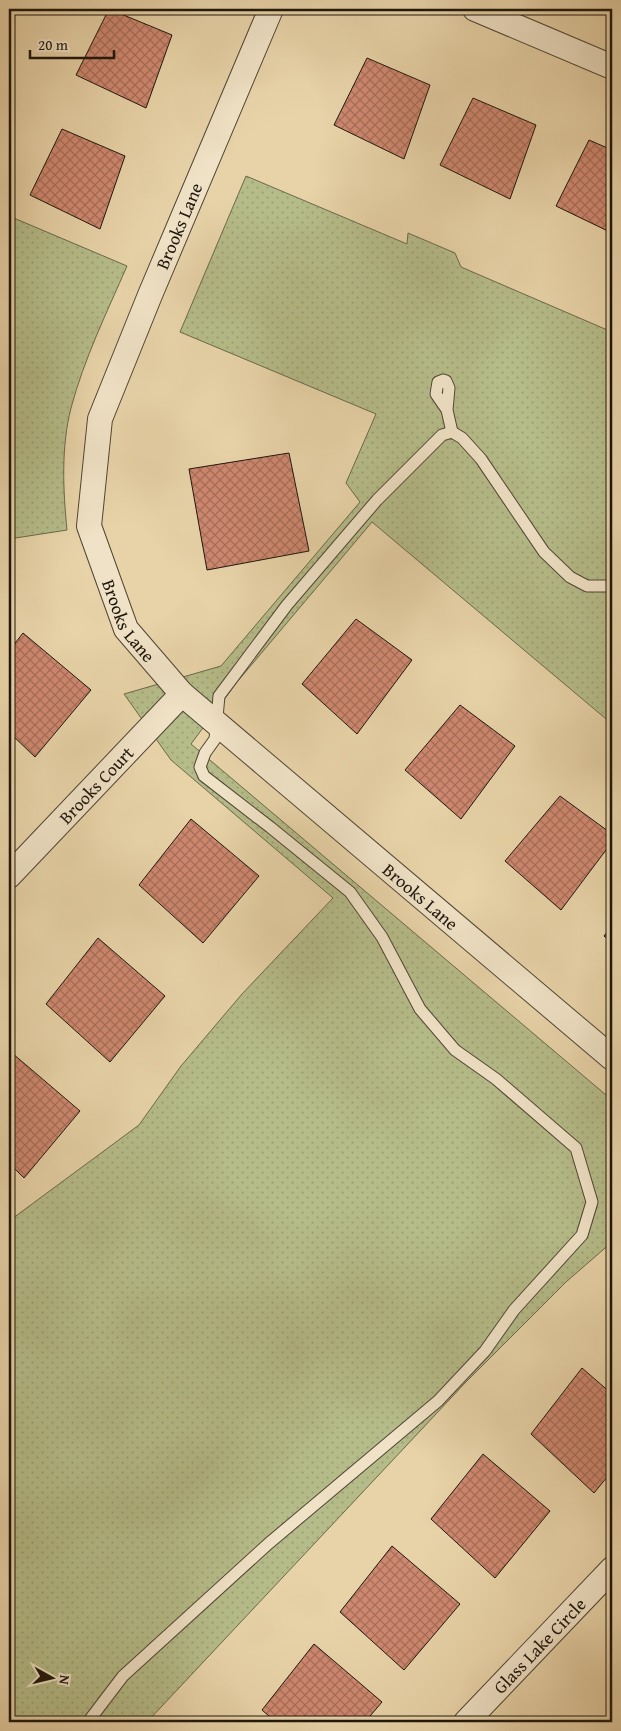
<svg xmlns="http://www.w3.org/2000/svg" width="621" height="1731" font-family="'Gentium Book Plus',serif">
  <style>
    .grass { fill: url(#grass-dots); stroke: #69694b }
    .building { fill: url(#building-cross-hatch); stroke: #1d160d }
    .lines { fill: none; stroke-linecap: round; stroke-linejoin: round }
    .lane-casing { stroke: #504534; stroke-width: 13 }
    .street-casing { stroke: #504534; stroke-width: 26 }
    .lane { stroke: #f0e2c6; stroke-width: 11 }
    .street { stroke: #f0e2c6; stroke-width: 24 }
    .labels { text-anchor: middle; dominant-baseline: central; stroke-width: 4.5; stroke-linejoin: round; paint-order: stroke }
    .street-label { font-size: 18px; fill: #1d160d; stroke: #f0e2c6 }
  </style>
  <defs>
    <pattern id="grass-dots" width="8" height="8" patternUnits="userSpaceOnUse" patternTransform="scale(1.25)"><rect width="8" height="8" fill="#b5bc89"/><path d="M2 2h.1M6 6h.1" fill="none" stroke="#9ba175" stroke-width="1.8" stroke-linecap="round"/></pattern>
    <pattern id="building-cross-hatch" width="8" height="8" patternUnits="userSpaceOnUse" patternTransform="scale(1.25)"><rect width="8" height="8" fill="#cf8870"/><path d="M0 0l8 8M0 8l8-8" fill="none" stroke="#a76e5a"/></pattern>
  </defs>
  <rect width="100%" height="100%" fill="#e8d3a8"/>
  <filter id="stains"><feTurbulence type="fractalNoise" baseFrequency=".004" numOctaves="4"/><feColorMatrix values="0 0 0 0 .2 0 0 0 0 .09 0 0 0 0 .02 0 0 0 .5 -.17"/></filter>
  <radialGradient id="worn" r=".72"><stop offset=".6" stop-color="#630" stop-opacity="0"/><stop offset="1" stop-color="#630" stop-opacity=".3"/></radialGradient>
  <g class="grass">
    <polygon points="246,176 407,244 408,233 455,253 461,267 612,332 612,724 372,522 237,682 191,744 612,1100 612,1242 566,1282 466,1382 147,1722 9,1722 9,1221 139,1125 181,1066 242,994 333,898 171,760 124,694 221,666 360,502 346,483 376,414 180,332"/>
    <path d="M9,216L127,266C107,312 84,359 71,408C61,447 63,490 67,530L9,539Z"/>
  </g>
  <g class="building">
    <polygon points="109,9 172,35 146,108 76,75"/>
    <polygon points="367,58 430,85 404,159 334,125"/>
    <polygon points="473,98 536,125 510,199 440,165"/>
    <polygon points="62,129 125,156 100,229 30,195"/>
    <polygon points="589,140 612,150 612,233 556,206"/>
    <polygon points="289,453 309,551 207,570 189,469"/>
    <polygon points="356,619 412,660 357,734 302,684"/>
    <polygon points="23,633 91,690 35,757 9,732 9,651"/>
    <polygon points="460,705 515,746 461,819 405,770"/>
    <polygon points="560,796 612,834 612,842 561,910 505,861"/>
    <polygon points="191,819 259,876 203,943 139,885"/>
    <polygon points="612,926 612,943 604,936"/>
    <polygon points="98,938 165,996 110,1062 46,1004"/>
    <polygon points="12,1053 80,1111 24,1178 9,1163 9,1058"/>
    <polygon points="582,1368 612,1394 612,1471 594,1493 531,1434"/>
    <polygon points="483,1454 550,1511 495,1578 431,1519"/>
    <polygon points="392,1546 460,1604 404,1670 340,1612"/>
    <polygon points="314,1644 382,1702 365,1722 276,1722 262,1710"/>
  </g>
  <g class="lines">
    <g class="lane-casing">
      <g id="lane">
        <polyline points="447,410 436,394 438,382 443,380 446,381 449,388 447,410 452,432"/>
        <polyline points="88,1722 123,1676 268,1544 438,1401 485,1351 514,1310 582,1235 592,1202 576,1148 496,1079 455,1050 420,1009 382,937 350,892 270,827 204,776 200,767 205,753 215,739 219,696 287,605 377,500 442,435 452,432 462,438 481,459 544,552 570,577 587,586 612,586"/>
      </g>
    </g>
    <g class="street-casing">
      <g id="street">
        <path id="s1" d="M271,9L150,295L100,419L89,526L126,629L182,694L612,1058"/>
        <polyline points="475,9 612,67"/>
        <path id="s2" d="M9,876L182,694"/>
        <path id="s3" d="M466,1722L612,1569"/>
      </g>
    </g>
    <use href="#lane" class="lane"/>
    <use href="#street" class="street"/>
  </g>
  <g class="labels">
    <g class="street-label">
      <text transform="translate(179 226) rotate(-67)">Brooks Lane</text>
      <text stroke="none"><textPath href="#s1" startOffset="655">Brooks Lane</textPath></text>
      <text stroke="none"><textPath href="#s2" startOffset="126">Brooks Court</textPath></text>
      <text stroke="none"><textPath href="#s1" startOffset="1060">Brooks Lane</textPath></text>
      <text stroke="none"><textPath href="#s3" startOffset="106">Glass Lake Circle</textPath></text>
    </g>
  </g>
  <rect width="621" height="1731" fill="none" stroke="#e8d3a8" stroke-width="30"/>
  <rect x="10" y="10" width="601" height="1711" fill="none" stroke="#1d160d" stroke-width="2.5"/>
  <rect x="15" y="15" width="591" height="1701" fill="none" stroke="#1d160d"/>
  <g transform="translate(52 1678) rotate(98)" stroke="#f0e2c6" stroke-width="4" paint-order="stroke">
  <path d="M0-4L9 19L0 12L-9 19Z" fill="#1d160d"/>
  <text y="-8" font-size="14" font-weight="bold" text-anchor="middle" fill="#1d160d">N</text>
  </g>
  <path d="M30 50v8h84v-8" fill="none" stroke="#1d160d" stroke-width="2.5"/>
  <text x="38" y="50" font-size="15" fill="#1d160d" stroke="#f0e2c6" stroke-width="4" paint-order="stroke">20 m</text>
  <rect width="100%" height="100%" filter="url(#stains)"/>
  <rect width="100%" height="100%" fill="url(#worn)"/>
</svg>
